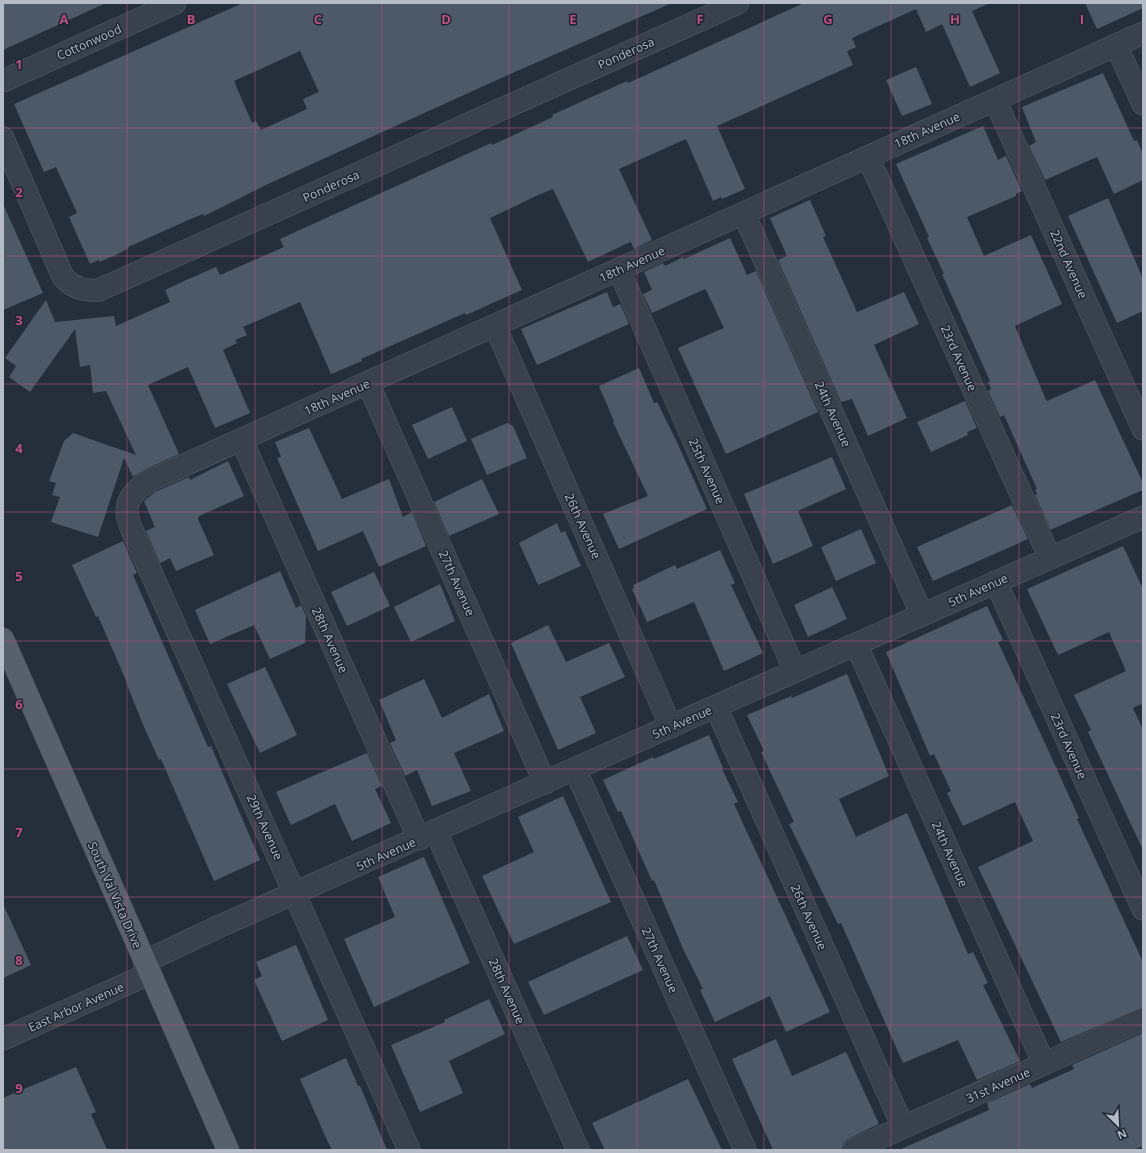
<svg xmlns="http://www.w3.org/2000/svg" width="1146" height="1153" font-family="'Open Sans',sans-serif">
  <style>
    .building { fill: #4e5967; fill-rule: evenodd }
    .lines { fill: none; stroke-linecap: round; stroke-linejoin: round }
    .minor-casing { stroke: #575f6a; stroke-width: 23 }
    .major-casing { stroke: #424a55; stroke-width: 23 }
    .minor { stroke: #39414c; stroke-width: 22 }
    .major { stroke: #57606c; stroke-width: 22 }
    .grid { fill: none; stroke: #bd5181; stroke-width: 1; stroke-opacity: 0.55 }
    .labels { text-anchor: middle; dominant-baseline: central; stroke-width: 3; stroke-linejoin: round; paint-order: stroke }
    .street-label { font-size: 12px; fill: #b5bcc7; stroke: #1e2631 }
    .grid-label { font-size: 13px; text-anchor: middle; font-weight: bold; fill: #bd5181; stroke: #1e2631; stroke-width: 3; stroke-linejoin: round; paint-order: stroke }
  </style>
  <rect width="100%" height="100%" fill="#252f3c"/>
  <g class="building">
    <polygon points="3,3 106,3 3,50"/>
    <path d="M243,3H672L508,75L268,184L204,216L203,214L193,218L128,247L129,248L116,255L99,262V260L90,264L69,217L77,213L56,167L44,172L14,104ZM300,51L319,92L303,99L307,109L261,130L256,121L252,123L234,81Z"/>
    <polygon points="804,3 990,3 972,11 1000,73 970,87 942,24 926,32 916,9 852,38 856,47 847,51 853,65 717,126 745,189 722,199 721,197 713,201 686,139 619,169 652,240 634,249 631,242 628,243 588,262 553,189 536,196 490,218 522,290 466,315 465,313 361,359 362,361 331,374 300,302 243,327 247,335 235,340 237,343 223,350 250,413 215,428 188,367 148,385 179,454 144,470 133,477 124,458 98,537 51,522 60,497 52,495 56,483 49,481 64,441 73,433 136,455 106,391 93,393 90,365 80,367 75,329 30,392 9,377 16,366 5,358 46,300 55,322 114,316 116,326 170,302 165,290 184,281 216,267 220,275 284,247 280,239 491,143 492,145 553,117 552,115 627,81 628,83"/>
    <polygon points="1085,3 1143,3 1143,8 1097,29"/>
    <polygon points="916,67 932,104 902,116 886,80"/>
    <polygon points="1103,73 1134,141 1137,140 1143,154 1143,180 1114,194 1097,157 1045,180 1029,146 1036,142 1022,107"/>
    <polygon points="983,126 998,160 1006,156 1022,191 1016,194 1016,196 967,217 984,256 1031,235 1062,304 1015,326 1046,400 1047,401 1095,380 1143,483 1143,490 1052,529 1050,529 1035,495 1037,494 1035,490 1037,489 1004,415 1000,417 988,391 991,389 988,382 990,381 942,274 944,274 927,238 929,237 896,164"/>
    <polygon points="1108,198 1143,279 1143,311 1117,323 1068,216"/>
    <polygon points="810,200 826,236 823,237 857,312 904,292 919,324 874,345 907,418 868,436 852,399 841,402 778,260 787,256 770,218"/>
    <polygon points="3,204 43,293 3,310"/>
    <polygon points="730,238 747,275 756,271 818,412 726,454 678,348 724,328 706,290 705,289 652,313 643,294 652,290 644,272 663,263 665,266 683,257 684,259"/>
    <polygon points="607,292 613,307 620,304 629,324 537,365 521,329"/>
    <polygon points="639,368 654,403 657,402 675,438 707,509 619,549 603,514 648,496 613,422 614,421 599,386"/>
    <polygon points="965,401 977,428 967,432 968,435 931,452 917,422"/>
    <polygon points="452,407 467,441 428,459 412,425"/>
    <polygon points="507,423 513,426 527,458 487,475 471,439"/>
    <polygon points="309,428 342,499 389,479 403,517 412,512 426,546 379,567 363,531 318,551 277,458 281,457 275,442"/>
    <polygon points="832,457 846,489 798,511 813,546 773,564 744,494"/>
    <polygon points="228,461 244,496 199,516 198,519 214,555 176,571 170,558 160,563 146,531 155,527 144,501 155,492 189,477 190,480"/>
    <polygon points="482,479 499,514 449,536 434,502"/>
    <polygon points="1012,505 1028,539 933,581 917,547"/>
    <polygon points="557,523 561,533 565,531 581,566 538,585 519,543"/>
    <polygon points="861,529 876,563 836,581 821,547"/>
    <polygon points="123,541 137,573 133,575 208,747 211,746 260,860 214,881 161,759 159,760 144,727 127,685 128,685 98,616 96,617 72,565"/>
    <polygon points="1123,546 1143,589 1143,709 1141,704 1133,708 1143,730 1143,850 1088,732 1091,730 1074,695 1126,671 1109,632 1058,655 1027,589"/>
    <polygon points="720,550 735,583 731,585 763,653 724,671 694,602 647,622 632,589 634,588 633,585 675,565 677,569"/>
    <polygon points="280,571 296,608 301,605 306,616 305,643 270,659 254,625 210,644 195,610"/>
    <polygon points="374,572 390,606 347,626 331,592"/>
    <polygon points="440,584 455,621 411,642 394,607"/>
    <polygon points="832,587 847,619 808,637 794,605"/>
    <polygon points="987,606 1003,640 998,642 1049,752 1079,818 1077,819 1143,962 1143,1007 1061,1042 978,867 1033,841 1015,802 963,826 947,793 951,791 934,754 930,756 886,652"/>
    <polygon points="548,625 566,662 609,643 625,677 580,697 596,733 558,750 511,643"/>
    <polygon points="265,667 297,735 260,753 227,684"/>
    <polygon points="847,674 889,776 839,799 856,837 907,813 968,954 973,952 988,983 983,985 1020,1061 977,1080 958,1040 903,1063 841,923 838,924 789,824 794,822 761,752 764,751 747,715 791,696 792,698"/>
    <polygon points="424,679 442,718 489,694 504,731 454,753 471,791 432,806 417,770 405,776 390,743 396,740 395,738 379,700"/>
    <polygon points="709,735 723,768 722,769 738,802 734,804 830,1012 786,1032 770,996 715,1022 700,990 703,989 684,951 654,880 652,881 621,811 618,812 603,780 653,757 654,759"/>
    <polygon points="367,753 382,786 375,789 391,823 352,841 335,804 291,825 276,792"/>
    <polygon points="563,796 611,902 514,944 482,876 534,852 518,817"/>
    <polygon points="424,857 470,963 374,1007 344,939 395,917 378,877"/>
    <polygon points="3,904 31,965 3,978"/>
    <polygon points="627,936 643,970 544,1015 528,982"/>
    <polygon points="296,945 328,1020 282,1041 254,980 262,976 256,962"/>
    <polygon points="489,999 505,1034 449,1061 463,1093 420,1112 391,1045 445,1022 444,1020"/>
    <polygon points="1143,1033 1143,1146 1133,1150 899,1150 989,1110 987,1103 1030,1084 1032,1088 1074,1069 1072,1065"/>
    <polygon points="776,1039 792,1076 846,1052 879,1124 848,1139 843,1143 841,1150 773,1150 732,1059"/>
    <polygon points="346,1058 358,1086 360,1086 387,1150 332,1150 327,1140 300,1079"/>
    <polygon points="76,1067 96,1112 91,1114 107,1150 3,1150 3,1098"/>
    <polygon points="688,1079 722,1150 605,1150 592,1123"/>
  </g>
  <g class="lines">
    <g class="minor-casing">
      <g id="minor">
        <polyline points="1116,45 1143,104"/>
        <polyline points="3,81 175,3"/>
        <polyline points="995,100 1143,429"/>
        <path d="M3,138L63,277C74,288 83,291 99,290L738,3"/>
        <polyline points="868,157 1050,558"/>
        <polyline points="744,214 922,615"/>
        <polyline points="619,270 795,671"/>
        <polyline points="495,326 671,727"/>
        <polyline points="368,383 545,783"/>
        <polyline points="242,441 419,839"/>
        <polyline points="996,582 1143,909"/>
        <polyline points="856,644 1044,1064"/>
        <polyline points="716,707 903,1127"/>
        <polyline points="575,769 745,1150"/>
        <polyline points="436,832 578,1150"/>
        <polyline points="144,962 220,926 1143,517"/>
        <polyline points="3,1039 149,974"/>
        <path d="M409,1150L132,530C122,507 127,495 149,481L1143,33"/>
        <polyline points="853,1150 1143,1019"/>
      </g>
    </g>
    <g class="major-casing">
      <polyline id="major" points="3,639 228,1150"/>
    </g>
    <use href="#minor" class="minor"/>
    <use href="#major" class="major"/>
  </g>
  <path class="grid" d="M127,3V1150M255,3V1150M382,3V1150M509,3V1150M637,3V1150M764,3V1150M891,3V1150M1019,3V1150M3,128H1143M3,256H1143M3,384H1143M3,512H1143M3,641H1143M3,769H1143M3,897H1143M3,1025H1143"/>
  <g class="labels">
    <g class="street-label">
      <text transform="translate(89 42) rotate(-24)">Cottonwood</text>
      <text transform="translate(626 53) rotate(-24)">Ponderosa</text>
      <text transform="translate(927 130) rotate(-24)">18th Avenue</text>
      <text transform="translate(331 186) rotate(-24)">Ponderosa</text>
      <text transform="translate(632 264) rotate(-24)">18th Avenue</text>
      <text transform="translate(1069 264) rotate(66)">22nd Avenue</text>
      <text transform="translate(959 358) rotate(66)">23rd Avenue</text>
      <text transform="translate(337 397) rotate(-24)">18th Avenue</text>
      <text transform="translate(833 414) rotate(66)">24th Avenue</text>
      <text transform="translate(707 471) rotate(66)">25th Avenue</text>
      <text transform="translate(583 526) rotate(66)">26th Avenue</text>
      <text transform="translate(457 583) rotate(66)">27th Avenue</text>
      <text transform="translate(978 590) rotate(-24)">5th Avenue</text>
      <text transform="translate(330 640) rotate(66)">28th Avenue</text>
      <text transform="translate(682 722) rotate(-24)">5th Avenue</text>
      <text transform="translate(1069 746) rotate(66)">23rd Avenue</text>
      <text transform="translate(265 827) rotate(66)">29th Avenue</text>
      <text transform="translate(386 854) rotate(-24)">5th Avenue</text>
      <text transform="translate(950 854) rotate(66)">24th Avenue</text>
      <text transform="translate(115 895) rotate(66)">South Val Vista Drive</text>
      <text transform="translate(809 917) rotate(66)">26th Avenue</text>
      <text transform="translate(660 960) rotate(66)">27th Avenue</text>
      <text transform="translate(507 991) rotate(66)">28th Avenue</text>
      <text transform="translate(76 1007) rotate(-24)">East Arbor Avenue</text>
      <text transform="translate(998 1085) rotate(-24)">31st Avenue</text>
    </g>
  </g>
  <g class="grid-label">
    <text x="64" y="24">A</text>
    <text x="191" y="24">B</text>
    <text x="318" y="24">C</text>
    <text x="446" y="24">D</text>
    <text x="573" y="24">E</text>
    <text x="700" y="24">F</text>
    <text x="828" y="24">G</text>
    <text x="955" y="24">H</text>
    <text x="1082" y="24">I</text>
    <text x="19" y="69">1</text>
    <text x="19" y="197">2</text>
    <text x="19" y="325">3</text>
    <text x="19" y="453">4</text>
    <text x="19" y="581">5</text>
    <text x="19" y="709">6</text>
    <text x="19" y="837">7</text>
    <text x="19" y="965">8</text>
    <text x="19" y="1093">9</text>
  </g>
  <rect width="1146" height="1153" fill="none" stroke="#b5bcc7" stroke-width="8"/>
  <g transform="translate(1118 1125) rotate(156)" stroke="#1e2631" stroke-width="3" paint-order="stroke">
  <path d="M0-3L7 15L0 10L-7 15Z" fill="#b5bcc7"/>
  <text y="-6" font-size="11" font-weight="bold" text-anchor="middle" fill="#b5bcc7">N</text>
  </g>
</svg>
